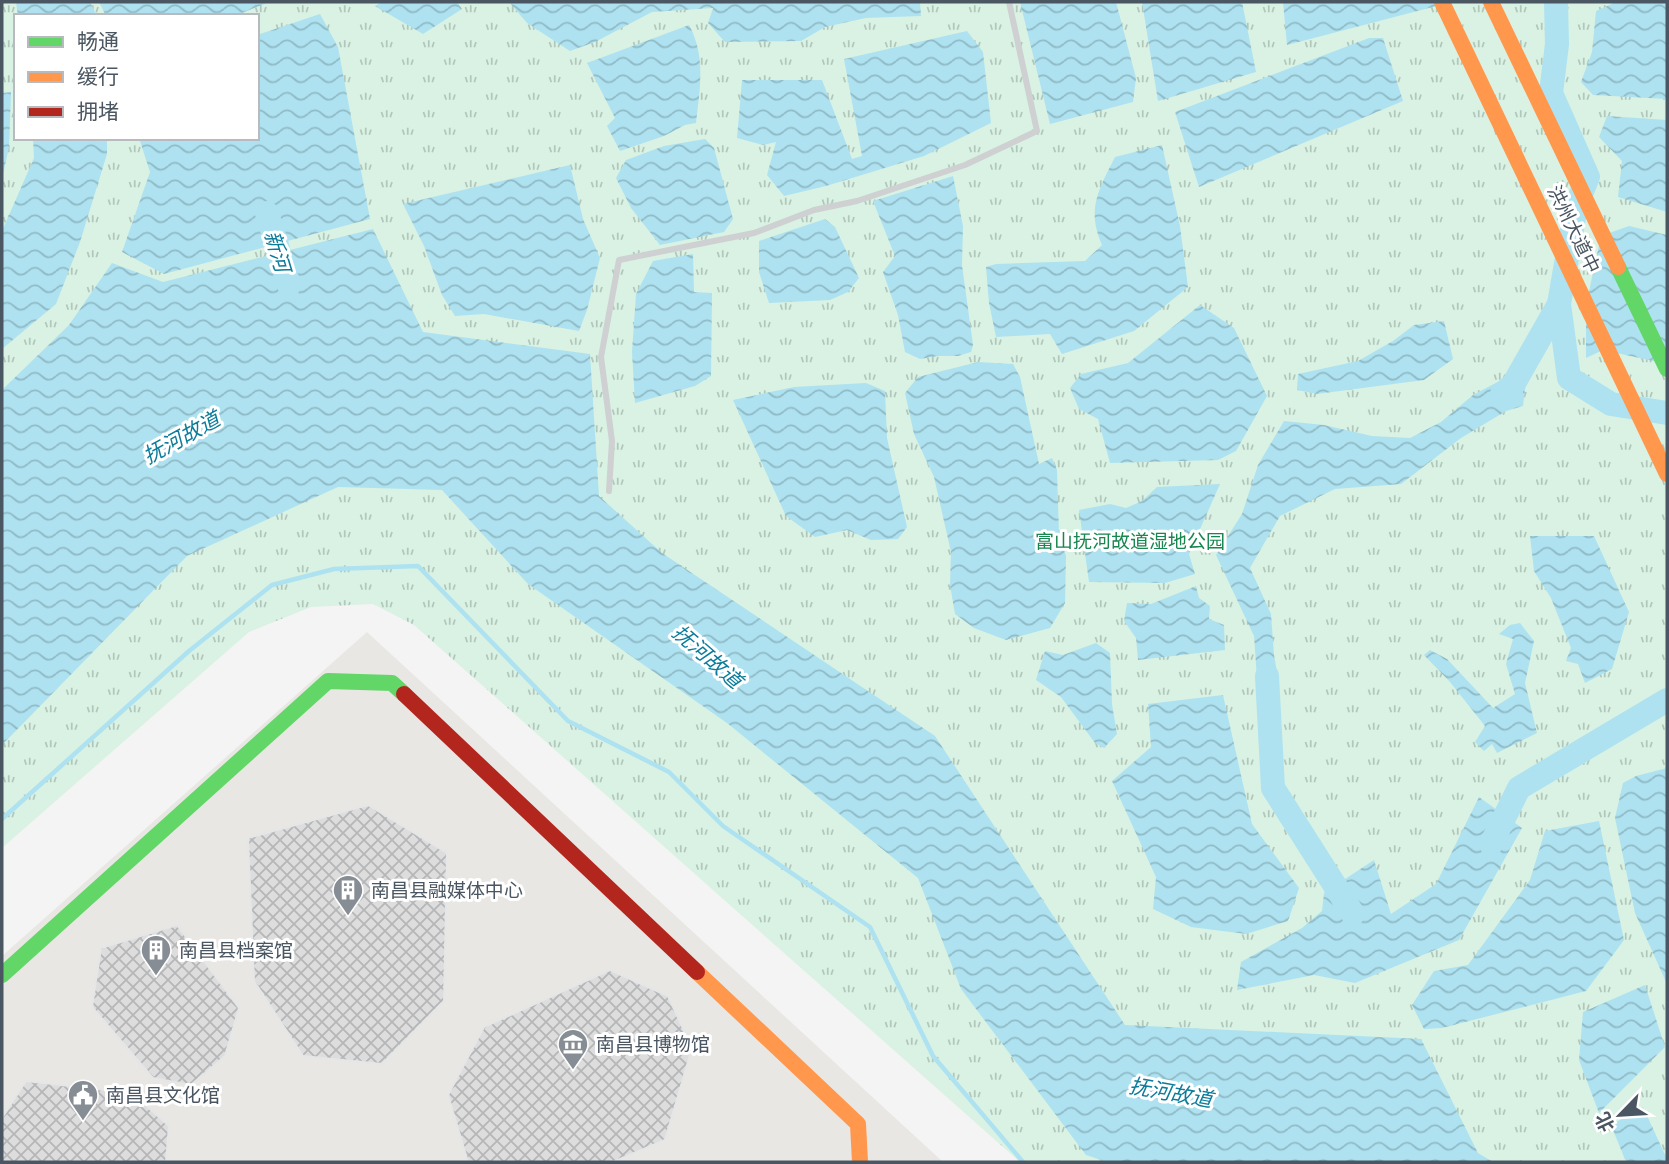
<svg xmlns="http://www.w3.org/2000/svg" width="1669" height="1164" font-family="'IBM Plex Sans','Noto Sans SC',sans-serif">
  <style>
    .commercial { fill: #e8e7e3 }
    .park { fill: url(#park-tufts); fill-rule: evenodd }
    .water { fill: url(#water-waves) }
    .lines { fill: none; stroke-linecap: round; stroke-linejoin: round }
    .stream { stroke: #aee2f0; stroke-width: 4.5 }
    .river { stroke: #aee2f0; stroke-width: 24 }
    .building { fill: url(#building-cross-hatch); stroke: #e5e6e7; stroke-width: 2 }
    .lane { stroke: #ced0d2; stroke-width: 6 }
    .fast { stroke: #63d668; stroke-width: 16 }
    .slow { stroke: #ff974d; stroke-width: 16 }
    .jam { stroke: #b3261e; stroke-width: 16 }
    .labels { text-anchor: middle; dominant-baseline: central; stroke-width: 6; stroke-linejoin: round; paint-order: stroke }
    .street-label { font-size: 19px; fill: #4a5661; stroke: #fff }
    .park-label { font-size: 19px; fill: #17864f; stroke: #fff }
    .poi-label { font-size: 19px; fill: #4a5661; stroke: #fff; text-anchor: start }
    .water-label { font-size: 21px; font-style: italic; fill: #0c7c9b; stroke: #fff }
  </style>
  <defs>
    <pattern id="park-tufts" width="24" height="20" patternUnits="userSpaceOnUse" patternTransform="scale(1.75)"><rect width="24" height="20" fill="#d9f2e3"/><path d="M3 7l-1-3M5 7V3M7 7l1-3M15 17l-1-3M17 17v-4M19 17l1-3" fill="none" stroke="#b2c7bb"/></pattern>
    <pattern id="water-waves" width="16" height="10" patternUnits="userSpaceOnUse" patternTransform="scale(1.75)"><rect width="16" height="10" fill="#aee2f0"/><path d="M0 5q4-4 8 0t8 0" fill="none" stroke="#90bac6"/></pattern>
    <pattern id="building-cross-hatch" width="8" height="8" patternUnits="userSpaceOnUse" patternTransform="scale(1.75)"><rect width="8" height="8" fill="#ddddde"/><path d="M0 0l8 8M0 8l8-8" fill="none" stroke="#b5b6b7"/></pattern>
  </defs>
  <rect width="100%" height="100%" fill="#f4f4f4"/>
  <polygon class="commercial" points="367,632 943,1162 2,1162 2,956"/>
  <path class="park" d="M2,2H1667V1162H1020L414,625L373,604L311,607L249,632L2,848ZM16,16H257V138H16Z"/>
  <g class="water">
    <polygon points="16,2 90,2 97,16 18,16"/>
    <polygon points="99,2 269,2 235,16 106,16"/>
    <polygon points="382,2 457,2 462,9 423,34 375,6"/>
    <polygon points="509,2 920,2 921,16 866,18 825,27 801,41 725,42 708,23 713,8 652,12 595,42 570,51 527,23"/>
    <polygon points="1020,2 1116,2 1136,78 1133,102 1050,124"/>
    <polygon points="1142,2 1242,2 1256,72 1158,101"/>
    <polygon points="1283,2 1452,2 1287,45"/>
    <polygon points="1616,2 1667,2 1667,99 1593,95 1581,82 1592,52 1596,11"/>
    <polygon points="320,14 338,47 370,219 164,274 122,252 150,172 139,138 257,138 257,35"/>
    <path d="M689,25C706,56 700,89 696,123L685,125L664,136L620,151L607,126L615,118L587,63Z"/>
    <polygon points="967,31 983,52 991,123 924,156 826,186 784,196 767,175 776,142 763,145 737,138 742,80 822,80 852,159 862,156 844,59"/>
    <polygon points="1369,38 1383,38 1403,101 1199,187 1175,112"/>
    <polygon points="11,92 9,147 2,179 2,93"/>
    <polygon points="1607,116 1667,120 1667,212 1618,197 1622,161 1599,137"/>
    <polygon points="33,138 107,138 107,154 80,242 56,304 2,349 2,231 34,158"/>
    <polygon points="705,139 714,148 733,219 724,232 660,245 631,208 616,178 626,160 664,146"/>
    <path d="M1162,145L1180,226L1188,287L1134,331L1062,354L1050,334L996,337L989,303L986,267L996,264L1085,261L1102,245C1086,209 1099,189 1115,157Z"/>
    <polygon points="570,165 583,219 600,258 587,310 579,331 484,314 455,316 442,295 424,246 403,204"/>
    <polygon points="953,176 963,226 962,265 973,345 971,352 958,356 938,356 920,359 905,352 898,315 883,272 895,256 873,201"/>
    <polygon points="825,219 835,227 859,278 848,292 830,300 769,303 759,272 759,241"/>
    <polygon points="1629,226 1667,235 1667,364 1603,350 1586,358 1586,305 1601,236"/>
    <polygon points="373,229 423,332 590,354 599,496 662,553 935,736 1125,1025 1421,1039 1478,1153 1493,1162 1107,1162 1086,1155 961,989 918,878 727,723 528,584 442,490 338,487 187,556 2,745 2,390 69,325 112,263 163,282"/>
    <polygon points="693,254 694,292 712,293 711,376 695,386 635,403 632,352 636,294 653,261"/>
    <polygon points="1200,305 1234,328 1267,396 1236,451 1218,460 1110,463 1098,419 1079,409 1070,388 1081,374 1128,363"/>
    <polygon points="1444,321 1453,359 1424,380 1317,394 1297,390 1298,374 1358,361 1393,341 1414,325"/>
    <polygon points="978,362 1013,364 1020,377 1039,464 1052,458 1057,470 1059,533 1066,556 1065,603 1050,628 1006,640 974,628 955,614 950,585 951,552 934,477 914,434 905,393 918,377"/>
    <polygon points="1528,366 1523,406 1506,411 1461,438 1401,484 1335,489 1280,516 1250,568 1271,614 1274,655 1279,684 1274,710 1259,707 1254,636 1216,555 1242,514 1258,465 1284,421 1324,425 1372,436 1410,438 1441,422 1473,395"/>
    <polygon points="866,383 885,391 887,438 907,527 898,539 871,540 847,530 815,537 786,516 733,400 794,387"/>
    <polygon points="1220,484 1189,554 1195,574 1165,583 1089,582 1079,510 1110,504 1126,508 1142,501 1157,487"/>
    <polygon points="1530,536 1594,536 1629,612 1612,669 1585,683 1578,664 1566,661 1571,648 1551,598 1534,571"/>
    <polygon points="1196,586 1199,598 1210,606 1209,619 1224,625 1225,650 1138,660 1136,638 1124,621 1127,603 1151,604"/>
    <polygon points="1520,623 1534,641 1525,683 1537,733 1497,753 1492,744 1484,751 1475,742 1485,726 1450,682 1424,655 1430,650 1447,659 1493,708 1515,694 1506,664 1513,639 1499,634 1510,625"/>
    <polygon points="1096,643 1110,653 1112,704 1117,734 1104,748 1095,743 1061,697 1036,680 1045,651 1063,655"/>
    <polygon points="1223,695 1252,824 1299,888 1288,921 1246,934 1191,927 1153,909 1156,877 1112,781 1151,747 1148,704"/>
    <polygon points="1667,768 1667,984 1635,913 1615,818 1623,783 1636,776"/>
    <polygon points="1479,797 1522,828 1459,940 1355,983 1314,975 1237,990 1241,962 1302,928 1322,911 1324,893 1374,860 1391,914 1436,884"/>
    <polygon points="1599,821 1624,940 1586,991 1442,1028 1424,1029 1412,1005 1434,971 1468,965 1530,880 1545,831"/>
    <polygon points="1645,985 1665,1047 1599,1113 1579,1060 1583,1012"/>
    <polygon points="1643,1107 1667,1159 1667,1162 1626,1162 1611,1125"/>
  </g>
  <g class="lines">
    <polyline class="stream" points="2,819 189,651 272,585 334,569 418,566 568,721 669,772 723,826 870,927 933,1056 1023,1162"/>
    <g class="river">
      <polyline points="1556,2 1557,44 1551,93 1588,177 1576,206 1559,304 1569,378 1611,404 1667,413"/>
      <polyline points="267,213 289,285"/>
      <polyline points="1502,394 1513,385 1559,304"/>
      <polyline points="1267,676 1273,788 1353,914"/>
      <polyline points="1491,844 1519,788 1667,700"/>
    </g>
  </g>
  <g class="building">
    <polygon points="368,805 447,853 444,1001 382,1064 303,1056 254,981 248,838"/>
    <polygon points="177,925 239,1008 225,1056 191,1085 153,1078 92,1007 101,948"/>
    <polygon points="610,970 668,996 692,1048 665,1140 613,1162 468,1162 448,1095 484,1027"/>
    <polygon points="26,1081 132,1093 169,1126 166,1162 2,1162 2,1118"/>
  </g>
  <g class="lines">
    <polyline class="lane" points="609,491 612,441 601,357 619,260 754,233 814,210 857,201 965,165 1037,131 1009,2"/>
    <g class="fast">
      <polyline points="1618,267 1667,369"/>
      <polyline points="2,975 328,681 392,683 404,694"/>
    </g>
    <g class="slow">
      <polyline points="1442,2 1667,474"/>
      <polyline points="1491,2 1618,267"/>
      <polyline points="697,972 858,1124 860,1162"/>
    </g>
    <polyline class="jam" points="404,694 697,972"/>
  </g>
  <defs>
    <g id="building-pin" transform="scale(1.575)"><path d="M0 17L-7.5 6A9.5 9.5 0 1 1 7.5 6Z" fill="#868d94" stroke="#fff"/><path d="M-4-6H4V6H1V3H-1V6H-4ZM-2.5-4.3h1.7v1.8h-1.7ZM.8-4.3h1.7v1.8H.8ZM-2.5-1h1.7V.8h-1.7ZM.8-1h1.7V.8H.8Z" fill="#fff"/></g>
    <g id="museum-pin" transform="scale(1.575)"><path d="M0 17L-7.5 6A9.5 9.5 0 1 1 7.5 6Z" fill="#868d94" stroke="#fff"/><path d="M0-6L6-3V-2H-6V-3ZM-5-1h2V3h-2ZM-1-1h2V3h-2ZM3-1h2V3H3ZM-6 4H6V6H-6Z" fill="#fff"/></g>
    <g id="civic-pin" transform="scale(1.575)"><path d="M0 17L-7.5 6A9.5 9.5 0 1 1 7.5 6Z" fill="#868d94" stroke="#fff"/><path d="M-.6-6.5H3V-4.5H.6V-3L4-1V1h2V6H-6V1h2V-1L-.6-3ZM-1.2 2.5V6h2.4V2.5Z" fill="#fff"/></g>
  </defs>
  <g fill-rule="evenodd">
    <use href="#building-pin" x="348" y="890"/>
    <use href="#building-pin" x="156" y="950"/>
    <use href="#museum-pin" x="573" y="1044"/>
    <use href="#civic-pin" x="83" y="1095"/>
  </g>
  <g class="labels">
    <g class="street-label">
      <text transform="translate(1574 229) rotate(64)">洪州大道中</text>
    </g>
    <g class="park-label">
      <text x="1130" y="541">富山抚河故道湿地公园</text>
    </g>
    <g class="poi-label">
      <text x="371" y="890">南昌县融媒体中心</text>
      <text x="179" y="950">南昌县档案馆</text>
      <text x="596" y="1044">南昌县博物馆</text>
      <text x="106" y="1095">南昌县文化馆</text>
    </g>
    <g class="water-label">
      <text transform="translate(278 251) rotate(73)">新河</text>
      <text transform="translate(181 437) rotate(-29)">抚河故道</text>
      <text transform="translate(708 656) rotate(41)">抚河故道</text>
      <text transform="translate(1171 1092) rotate(10)">抚河故道</text>
    </g>
  </g>
  <rect width="1669" height="1164" fill="none" stroke="#4a5661" stroke-width="7"/>
  <rect x="14" y="14" width="245" height="126" fill="#ffffff" stroke="#b7bbc0" stroke-width="2"/>
  <rect x="28" y="37" width="35" height="10" fill="#63d668" stroke="#b7bbc0" stroke-width="2"/>
  <text x="77" y="49" font-size="21" fill="#4a5661">畅通</text>
  <rect x="28" y="72" width="35" height="10" fill="#ff974d" stroke="#b7bbc0" stroke-width="2"/>
  <text x="77" y="84" font-size="21" fill="#4a5661">缓行</text>
  <rect x="28" y="107" width="35" height="10" fill="#b3261e" stroke="#b7bbc0" stroke-width="2"/>
  <text x="77" y="119" font-size="21" fill="#4a5661">拥堵</text>
  <g transform="translate(1620 1115) rotate(245)" stroke="#ffffff" stroke-width="5" paint-order="stroke">
  <path d="M0-5L12 26L0 18L-12 26Z" fill="#4a5661"/>
  <text y="-10" font-size="19" font-weight="bold" text-anchor="middle" fill="#4a5661">北</text>
  </g>
</svg>
